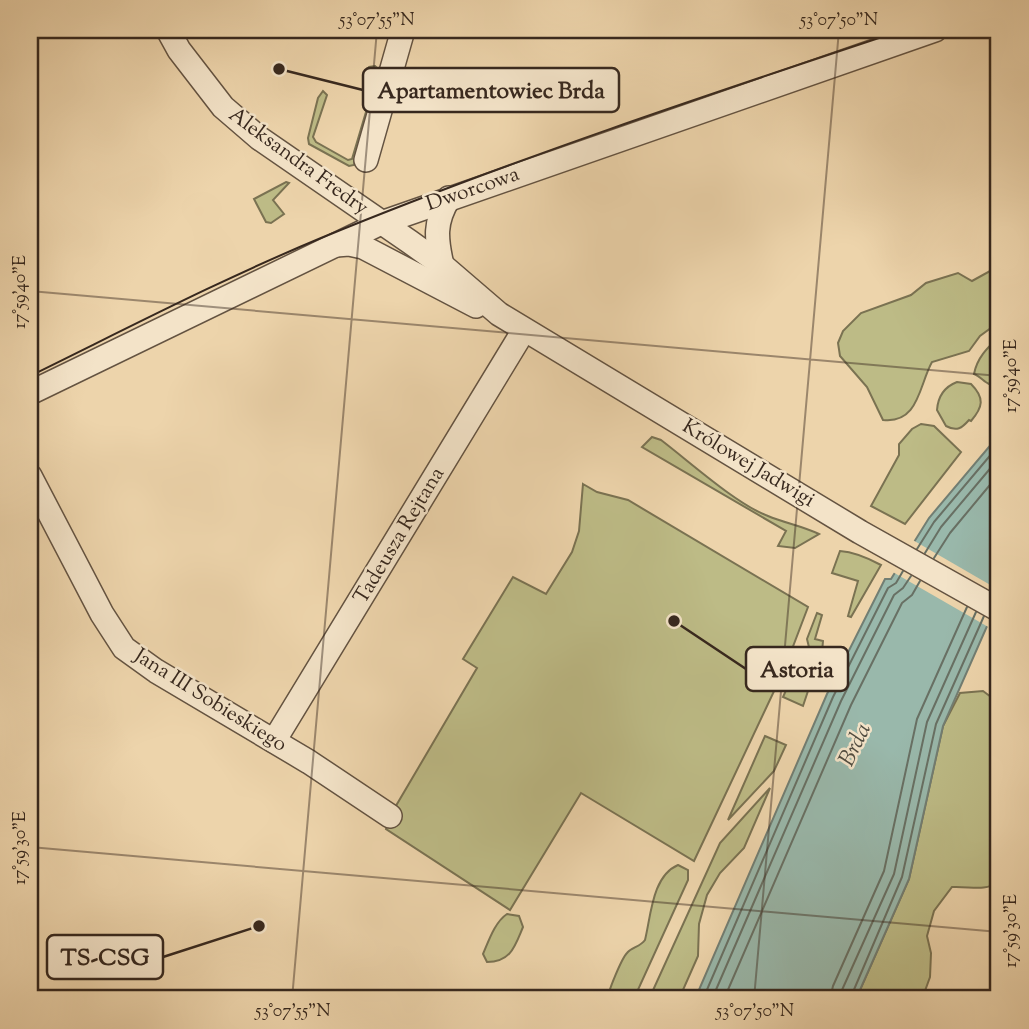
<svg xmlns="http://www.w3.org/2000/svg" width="1029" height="1029" font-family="'Sorts Mill Goudy',serif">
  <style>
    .green { fill: #bdbb86; stroke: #7a7252; stroke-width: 2 }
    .water { fill: #99b8ab; stroke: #727e73; stroke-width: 2 }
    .pier { fill: #edd4ab }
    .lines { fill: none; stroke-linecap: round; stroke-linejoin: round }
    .shore { stroke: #687064; stroke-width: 2 }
    .minor-casing { stroke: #645341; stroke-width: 26 }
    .minor { stroke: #f3e3c8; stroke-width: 23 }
    .tram { stroke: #37281e; stroke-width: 2 }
    .ticks { fill: none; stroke: #37281e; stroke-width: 2; stroke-opacity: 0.45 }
    .labels { text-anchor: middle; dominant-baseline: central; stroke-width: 5; stroke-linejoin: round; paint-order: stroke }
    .street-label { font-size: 21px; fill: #37281e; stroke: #f3e3c8 }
    .water-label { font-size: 23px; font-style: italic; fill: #504c41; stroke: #f3e3c8 }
    .leader { fill: none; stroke: #37281e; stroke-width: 2.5 }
    .callout-dot { fill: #37281e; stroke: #f3e3c8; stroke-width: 2.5 }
    .callout { fill: #f3e3c8; stroke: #37281e; stroke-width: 2.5 }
    .callout-label { font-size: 23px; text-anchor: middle; font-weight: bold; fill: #37281e }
    .neatline { fill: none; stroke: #37281e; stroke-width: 2.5 }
    .ticks-label { font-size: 18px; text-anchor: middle; fill: #37281e }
  </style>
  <rect width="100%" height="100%" fill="#edd4ab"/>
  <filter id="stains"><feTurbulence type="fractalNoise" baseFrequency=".00286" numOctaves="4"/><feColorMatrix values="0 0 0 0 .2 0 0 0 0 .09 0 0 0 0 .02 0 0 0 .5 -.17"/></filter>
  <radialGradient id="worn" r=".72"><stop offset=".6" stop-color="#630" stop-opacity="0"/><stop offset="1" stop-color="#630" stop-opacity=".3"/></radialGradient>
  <g class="green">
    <polygon points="375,66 382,74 354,165 349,166 309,144 308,138 318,98 323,91 327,95 313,137 316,142 348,160 352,159 374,85 365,82 363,76 369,67"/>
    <polygon points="286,182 289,183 273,200 284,214 271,223 266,222 254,199"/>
    <path d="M999,256V322L980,336L969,351L932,362C919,385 919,424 883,420L867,387L840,356L838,343L843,331L861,313L911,295L926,283L958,273L972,281L992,270Z"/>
    <path d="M999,337V382C988,390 983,377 974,374C977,358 987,348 999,337Z"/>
    <path d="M957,382L971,384C985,398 983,407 971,421L969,420C962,428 957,432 946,426L937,410C938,396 944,387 957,382Z"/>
    <polygon points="921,424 934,426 961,452 905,524 871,506 899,455 899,444 912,429"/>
    <path d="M652,437L661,440C690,462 736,504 768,516C785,523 802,526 819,534L795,548L778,546L786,531L642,447Z"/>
    <polygon points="583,484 597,492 628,500 808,607 784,670 694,861 581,793 510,910 386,829 390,816 477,668 463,659 513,577 546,594 572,552 579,531"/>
    <path d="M840,551C855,552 868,558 881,565L851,617L848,616L858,581L832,573Z"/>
    <polygon points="817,613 822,615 815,639 823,641 821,664 816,676 807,639"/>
    <polygon points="802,655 809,688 803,706 783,697"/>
    <path d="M983,691L999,703V882C983,892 971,886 952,887L934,911L927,936L931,953L930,977L922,999H856L909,879L943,726L960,693Z"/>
    <polygon points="765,736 786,745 774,771 728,820"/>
    <polygon points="770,788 744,848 720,873 707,895 699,924 698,956 679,999 649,999 720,843"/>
    <path d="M678,865L688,870V880L637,992L631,999H608C607,993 622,958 627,953C632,947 640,947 645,940C651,916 652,876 678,865Z"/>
    <path d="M507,914L519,916L523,927C515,946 511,962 487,962L483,954C489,940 495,922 507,914Z"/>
  </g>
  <polygon class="water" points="999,435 999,599 943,726 909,879 856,999 695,999 827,694 885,579 891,579 929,518"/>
  <polygon class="pier" points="911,539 999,590 999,607 990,628 891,571"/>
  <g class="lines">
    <g class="shore">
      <polyline points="917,549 934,522 999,445"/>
      <polyline points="925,553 941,527 999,458"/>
      <polyline points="934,558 950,533 999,474"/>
      <polyline points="703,999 833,697 888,588 896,583 903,571"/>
      <polyline points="712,999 841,701 894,595 903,588 911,576"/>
      <polyline points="724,999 851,705 902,603 912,595 920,581"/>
      <polyline points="830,999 833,986 884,871 917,719 967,607"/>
      <polyline points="841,999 842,990 894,874 927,722 976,612"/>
      <polyline points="850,999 902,877 936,724 984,616"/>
    </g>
    <g class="minor-casing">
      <g id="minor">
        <polyline points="168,30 179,50 223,107 259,138 410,242 442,265 499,314 860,532 999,610"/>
        <polyline points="366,160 403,30"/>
        <polyline points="336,245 349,244 363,247 476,306"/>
        <path d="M442,265C436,239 434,222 449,198"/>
        <polyline points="30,393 381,223 935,30"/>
        <polyline points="30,476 102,614 124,648 156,671 309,762 390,816"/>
        <polyline points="274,741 524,330"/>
      </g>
    </g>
    <use href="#minor" class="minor"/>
    <path class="tram" d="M30,376C126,329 222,279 321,238C511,160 707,95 903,30"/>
  </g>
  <path class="ticks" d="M30,291L999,376M30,847L999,932M292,999L377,30M754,999L839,30"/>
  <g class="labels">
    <g class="street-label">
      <text transform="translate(298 162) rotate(36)">Aleksandra Fredry</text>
      <text transform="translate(473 190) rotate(-19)">Dworcowa</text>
      <text transform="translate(748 464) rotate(31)">Królowej Jadwigi</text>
      <text transform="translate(400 536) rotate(-59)">Tadeusza Rejtana</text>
      <text transform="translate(210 701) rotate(32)">Jana III Sobieskiego</text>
    </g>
    <g class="water-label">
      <text transform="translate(856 745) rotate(-64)">Brda</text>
    </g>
  </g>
  <path class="leader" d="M279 69L363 90M674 621L746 669M259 926L163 957"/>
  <g class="callout-dot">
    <circle cx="279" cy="69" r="7"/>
    <circle cx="674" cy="621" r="7"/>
    <circle cx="259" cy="926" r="7"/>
  </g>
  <g class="callout">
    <rect x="363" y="68" width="256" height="44" rx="7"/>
    <rect x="746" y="647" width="102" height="44" rx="7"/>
    <rect x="47" y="935" width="116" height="44" rx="7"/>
  </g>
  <g class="callout-label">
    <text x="491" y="98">Apartamentowiec Brda</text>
    <text x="797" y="677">Astoria</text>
    <text x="105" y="965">TS-CSG</text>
  </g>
  <rect width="1029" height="1029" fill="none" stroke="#edd4ab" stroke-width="77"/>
  <rect x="38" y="38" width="952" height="952" class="neatline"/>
  <g class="ticks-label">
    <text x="377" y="25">53°07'55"N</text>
    <text x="839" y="25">53°07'50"N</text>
    <text transform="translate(19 292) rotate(-90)" y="6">17°59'40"E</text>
    <text transform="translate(1010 376) rotate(-90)" y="6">17°59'40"E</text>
    <text transform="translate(19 848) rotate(-90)" y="6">17°59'30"E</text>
    <text transform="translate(1010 931) rotate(-90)" y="6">17°59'30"E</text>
    <text x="293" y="1016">53°07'55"N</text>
    <text x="755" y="1016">53°07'50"N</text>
  </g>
  <rect width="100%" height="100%" filter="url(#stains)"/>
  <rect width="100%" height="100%" fill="url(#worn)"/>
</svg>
